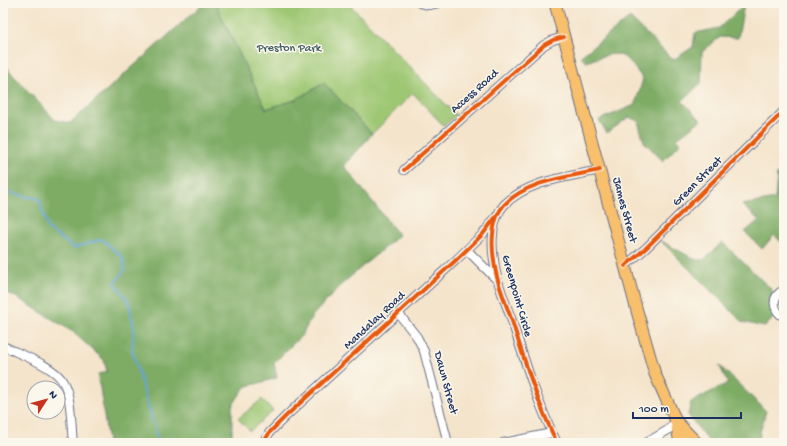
<svg xmlns="http://www.w3.org/2000/svg" width="787" height="446" font-family="'Gochi Hand',sans-serif">
  <style>
    .green { fill: #9ec773; stroke: #5c7b68 }
    .forest { fill: #7eac65; stroke: #4c6e62 }
    .lines { fill: none; stroke-linecap: round; stroke-linejoin: round }
    .stream { stroke: #65a4d7; stroke-width: 2 }
    .minor-casing { stroke: #676e84; stroke-width: 10 }
    .major-casing { stroke: #676e84; stroke-width: 13 }
    .minor { stroke: #fff; stroke-width: 8 }
    .major { stroke: #f8bf6c; stroke-width: 11 }
    .cycleway-casing { stroke: #fbf7ec; stroke-width: 6 }
    .cycleway { stroke: #e8590c; stroke-width: 4 }
    .labels { text-anchor: middle; dominant-baseline: central; stroke-width: 3; stroke-linejoin: round; paint-order: stroke }
    .park-label { font-size: 12px; fill: #425d64; stroke: #fbf7ec }
    .street-label { font-size: 12px; fill: #1b2f5e; stroke: #fbf7ec }
  </style>
  <rect width="100%" height="100%" fill="#fbf7ec"/>
  <filter id="ink" filterUnits="userSpaceOnUse"><feTurbulence type="fractalNoise" baseFrequency=".025" numOctaves="2"/><feDisplacementMap in="SourceGraphic" scale="8" xChannelSelector="R" yChannelSelector="G"/><feConvolveMatrix kernelMatrix="1 2 1 2 8 2 1 2 1" color-interpolation-filters="sRGB"/></filter>
  <filter id="wash" filterUnits="userSpaceOnUse"><feTurbulence type="fractalNoise" baseFrequency=".012" numOctaves="4" result="noise"/><feDisplacementMap in="SourceGraphic" scale="16" xChannelSelector="R" yChannelSelector="G"/><feGaussianBlur stdDeviation="0.9" result="paint"/><feColorMatrix in="noise" values="0 0 0 0 0 0 0 0 0 0 0 0 0 0 0 0 0 1.4 0 .05"/><feComposite in="paint" operator="in"/></filter>
  <g filter="url(#wash)">
    <rect width="100%" height="100%" fill="#f4e4cb"/>
    <g class="green">
      <polygon points="221,3 348,3 456,115 444,126 413,93 372,134 324,83 295,100 266,109 217,7"/>
      <polygon points="262,399 273,411 250,431 238,419"/>
    </g>
    <g class="forest">
      <polygon points="204,3 221,3 217,7 266,109 295,100 324,83 372,134 344,166 399,235 342,284 313,315 302,335 274,363 277,378 245,387 232,406 232,440 214,439 214,443 108,443 98,374 107,372 104,360 73,332 18,298 3,291 3,62 13,75 55,120 70,123"/>
      <path d="M744,5L738,38L720,37L702,52L701,83L682,101L701,120L677,138L681,143L663,161L644,142L638,121L629,117L607,133L599,120L635,105L643,79C621,49 620,50 586,62L581,56L630,18L673,60L693,47L695,33L719,28Z"/>
      <polygon points="777,174 784,181 784,245 774,235 762,249 745,232 759,220 742,205 775,199"/>
      <polygon points="661,241 696,260 704,260 722,242 773,291 770,305 776,315 765,327 742,322"/>
      <polygon points="719,365 766,411 760,432 759,443 710,443 688,415 691,402 728,383"/>
    </g>
    <g class="lines">
      <polyline class="stream" points="3,189 5,192 39,199 48,229 74,248 102,239 123,258 125,270 115,283 129,302 134,329 132,350 159,443"/>
    </g>
  </g>
  <g filter="url(#ink)">
    <g class="lines">
      <g class="minor-casing">
        <g id="minor">
          <polyline points="420,3 429,5 438,3"/>
          <polyline points="404,170 544,45 553,40 564,37"/>
          <polyline points="467,250 496,279"/>
          <polyline points="625,266 646,248 784,111"/>
          <path d="M784,290C771,296 772,310 784,317"/>
          <polyline points="398,313 417,337 424,351 448,443"/>
          <path d="M3,346C19,354 55,366 63,382C72,397 71,426 73,443"/>
          <polyline points="263,443 270,432 286,416 455,261 483,234 496,217"/>
          <polyline points="503,443 552,433"/>
          <path d="M557,443C538,404 525,362 512,321C505,301 496,281 494,260C491,243 492,218 504,205C528,180 569,177 600,170"/>
          <polyline points="646,443 668,430 676,421"/>
        </g>
      </g>
      <g class="major-casing">
        <g id="major">
          <polyline points="555,3 637,311 655,374 676,421 679,438 682,443"/>
          <polyline points="676,421 697,443"/>
        </g>
      </g>
      <use href="#minor" class="minor"/>
      <use href="#major" class="major"/>
      <g class="cycleway-casing">
        <g id="cycleway">
          <polyline points="404,170 544,45 553,40 564,37"/>
          <polyline points="625,266 646,248 784,111"/>
          <polyline points="263,443 270,432 286,416 455,261 483,234 495,218"/>
          <path d="M557,443C538,404 525,362 512,321C505,301 496,281 494,260C491,243 492,218 504,205C528,180 569,177 600,170"/>
        </g>
      </g>
      <use href="#cycleway" class="cycleway"/>
    </g>
  </g>
  <g class="labels">
    <g class="park-label">
      <text x="289" y="49">Preston Park</text>
    </g>
    <g class="street-label">
      <text transform="translate(475 92) rotate(-42)">Access Road</text>
      <text transform="translate(698 182) rotate(-45)">Green Street</text>
      <text transform="translate(624 210) rotate(75)">James Street</text>
      <text transform="translate(516 296) rotate(74)">Greenpoint Circle</text>
      <text transform="translate(375 321) rotate(-43)">Mandalay Road</text>
      <text transform="translate(445 383) rotate(75)">Dawn Street</text>
    </g>
  </g>
  <rect width="787" height="446" fill="none" stroke="#fbf7ec" stroke-width="16"/>
  <g transform="translate(46 400) rotate(54)"><circle r="19" fill="#fbf7ec" stroke="#a1a7b3"/>
  <path d="M0-3L7 15L0 10L-7 15Z" fill="#c8321e"/>
  <text y="-6" font-size="11" font-weight="bold" text-anchor="middle" fill="#1b2f5e">N</text>
  </g>
  <path d="M633 412v6h108v-6" fill="none" stroke="#1b2f5e" stroke-width="2"/>
  <text x="639" y="412" font-size="12" fill="#1b2f5e" stroke="#fbf7ec" stroke-width="3" paint-order="stroke">100 m</text>
</svg>
